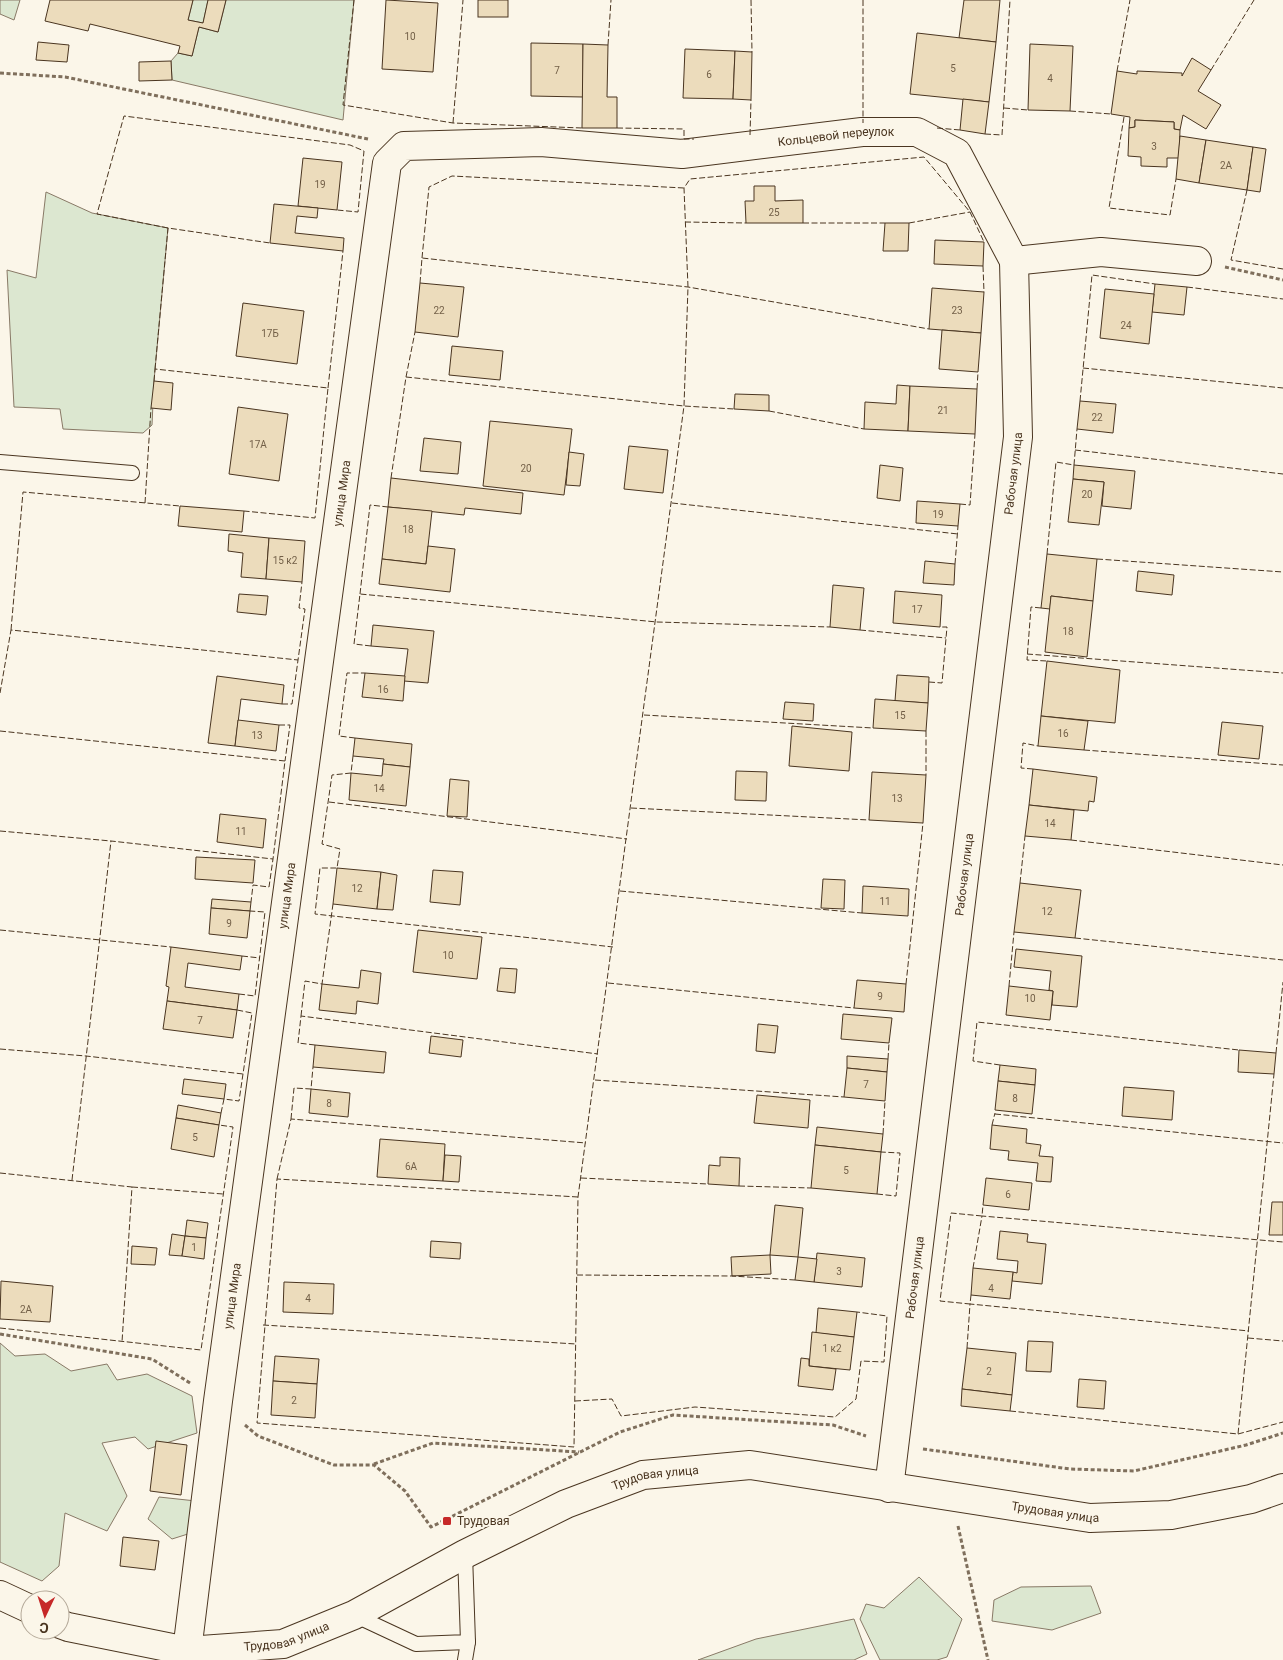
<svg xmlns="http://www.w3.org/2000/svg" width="1283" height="1660" font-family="Roboto,sans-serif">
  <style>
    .green { fill: #dce7d0; stroke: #887966 }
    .building { fill: #ecdcbc; stroke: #4a3520 }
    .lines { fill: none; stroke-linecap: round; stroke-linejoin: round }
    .service-casing { stroke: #4a3520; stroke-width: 16 }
    .minor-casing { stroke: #4a3520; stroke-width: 30 }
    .secondary-casing { stroke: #4a3520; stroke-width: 30 }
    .path { stroke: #7f6f5c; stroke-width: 3; stroke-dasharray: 4 2.5; stroke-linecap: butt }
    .service { stroke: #fbf6e9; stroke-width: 14 }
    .minor { stroke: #fbf6e9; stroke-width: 28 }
    .secondary { stroke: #fbf6e9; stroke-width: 28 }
    .fence { stroke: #4a3520; stroke-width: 1; stroke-dasharray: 6 2.5; stroke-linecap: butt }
    .poi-dot { fill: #c62828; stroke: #fbf6e9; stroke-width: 2 }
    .labels { text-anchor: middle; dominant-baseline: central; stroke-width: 4; stroke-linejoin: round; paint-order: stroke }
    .number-label { font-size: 10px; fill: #725f47 }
    .street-label { font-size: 12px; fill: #4a3520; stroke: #fbf6e9 }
    .poi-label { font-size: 12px; fill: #4a3520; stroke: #fbf6e9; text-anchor: start }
  </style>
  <rect width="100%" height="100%" fill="#fbf6e9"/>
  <g class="green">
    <polygon points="0,0 20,0 14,20 0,14"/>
    <polygon points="193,0 208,0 203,23 188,20"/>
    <polygon points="226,0 354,0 343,120 172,80 171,61 178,53 192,56 199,27 218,32"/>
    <polygon points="46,192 92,213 168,228 154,381 152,425 143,433 63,429 60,409 14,407 7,270 36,278"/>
    <polygon points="0,1343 15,1356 45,1354 71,1371 107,1364 117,1380 147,1374 192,1396 197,1433 148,1449 135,1437 102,1443 127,1496 107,1531 65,1513 59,1566 42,1581 0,1562"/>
    <polygon points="159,1497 196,1501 191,1533 172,1539 148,1519"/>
    <polygon points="919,1577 962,1619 947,1657 937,1660 880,1660 860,1619 866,1604 884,1608"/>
    <polygon points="1091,1586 1101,1613 1052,1630 992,1621 994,1600 1021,1587"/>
    <polygon points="854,1619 867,1654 854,1660 698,1660 756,1639"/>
  </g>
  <g class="building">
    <polygon points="50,0 193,0 188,20 203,23 208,0 226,0 218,32 199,27 192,56 178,53 180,46 90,24 88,31 45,21"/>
    <polygon points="386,0 438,3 433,72 382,69"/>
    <rect x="478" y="0" width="30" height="17"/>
    <polygon points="964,0 1000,0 996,42 959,38"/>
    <polygon points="917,33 996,42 989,102 910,94"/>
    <polygon points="38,42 69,45 67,62 36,60"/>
    <polygon points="531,43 583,44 583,97 531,96"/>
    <polygon points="583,44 608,45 607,97 617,97 617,128 582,128"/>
    <polygon points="1030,44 1073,46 1070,111 1028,110"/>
    <polygon points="685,49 735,51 733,99 683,98"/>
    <polygon points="735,51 752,52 751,100 733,99"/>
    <polygon points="1192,58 1211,70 1198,91 1221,105 1206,129 1183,115 1180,130 1174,129 1174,122 1135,120 1135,127 1129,128 1130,117 1111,114 1117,71 1137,74 1137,71 1182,73 1182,76"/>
    <polygon points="171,61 172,80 139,81 139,62"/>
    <polygon points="963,99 989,102 985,134 960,130"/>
    <polygon points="1135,120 1174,122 1174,129 1180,130 1179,158 1167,158 1167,167 1141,166 1141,157 1128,156 1129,128 1135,127"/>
    <polygon points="1180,136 1206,140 1199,183 1176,179"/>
    <polygon points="1206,140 1253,147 1247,190 1199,183"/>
    <polygon points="1253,147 1266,149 1260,192 1247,190"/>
    <polygon points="303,158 342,162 337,210 298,206"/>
    <polygon points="754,186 775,186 775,201 803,200 803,223 746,223 745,201 754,201"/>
    <polygon points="274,204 318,208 317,218 297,216 295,233 344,238 343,251 270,243"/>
    <polygon points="885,223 909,223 908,251 883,251"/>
    <polygon points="935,240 984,242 983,266 934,264"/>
    <polygon points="420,283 464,287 458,337 415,332"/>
    <polygon points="1155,284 1187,287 1184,315 1152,312"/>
    <polygon points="932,288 984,292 981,333 929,329"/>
    <polygon points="1105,289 1154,294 1149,344 1100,338"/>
    <polygon points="243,303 304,311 297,364 236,356"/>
    <polygon points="942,330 981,333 978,372 939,369"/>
    <polygon points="452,346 503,351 500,380 449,375"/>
    <polygon points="154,381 173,383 171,410 151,408"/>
    <polygon points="897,385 910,386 908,431 864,429 865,402 896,404"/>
    <polygon points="910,386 977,389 975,434 908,431"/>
    <polygon points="735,394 769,395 769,411 734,409"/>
    <polygon points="1080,401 1116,404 1113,433 1077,429"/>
    <polygon points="238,407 288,414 279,481 229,474"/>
    <polygon points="490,421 572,429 564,495 483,486"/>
    <polygon points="424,438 461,442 458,474 420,471"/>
    <polygon points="629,446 668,450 663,493 624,489"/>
    <polygon points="569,452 584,454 580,486 566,485"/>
    <polygon points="880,465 903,468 900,501 877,498"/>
    <polygon points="1074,465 1135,471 1131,509 1102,506 1104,482 1073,479"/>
    <polygon points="391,478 523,493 521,514 465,508 464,515 388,507"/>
    <polygon points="1073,479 1104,482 1099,525 1068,522"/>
    <polygon points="917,501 960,504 958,526 916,523"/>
    <polygon points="180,506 244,511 242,532 178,526"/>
    <polygon points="388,507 432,511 426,564 382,559"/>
    <polygon points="229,534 269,538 266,579 241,577 243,553 228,551"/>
    <polygon points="269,538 305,541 302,582 266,579"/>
    <polygon points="428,546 455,549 450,592 379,584 382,559 426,564"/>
    <polygon points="1047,554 1097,559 1093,601 1051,596 1050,609 1041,608"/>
    <polygon points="925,561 955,564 954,585 923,583"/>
    <polygon points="1138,571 1174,575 1172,595 1136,591"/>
    <polygon points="833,585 864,588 860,630 830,627"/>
    <polygon points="895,591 942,595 940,627 893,623"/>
    <polygon points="239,594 268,596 266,615 237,612"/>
    <polygon points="1051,596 1093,601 1087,657 1045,652"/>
    <polygon points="373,625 434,631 428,683 404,681 408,649 371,646"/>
    <polygon points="1047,661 1120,670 1115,723 1041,716"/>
    <polygon points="365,673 405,676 403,701 362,697"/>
    <polygon points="897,675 929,677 928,703 895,701"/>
    <polygon points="217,676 284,685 282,704 241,699 235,746 208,743"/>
    <polygon points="875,699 928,703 926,731 873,728"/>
    <polygon points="785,702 814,704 813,721 783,719"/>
    <polygon points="1041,716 1088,721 1084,750 1038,746"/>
    <polygon points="238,720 279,725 276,751 235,746"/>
    <polygon points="1222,722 1263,726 1259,759 1218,755"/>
    <polygon points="792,726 852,732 849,771 789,766"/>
    <polygon points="355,738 412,744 410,767 383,764 384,759 353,756"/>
    <polygon points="383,764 410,767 406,806 349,800 351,773 382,776"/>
    <polygon points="1033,769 1097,777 1094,802 1089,801 1088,811 1029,805"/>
    <polygon points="736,771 767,772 766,801 735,800"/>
    <polygon points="872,772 926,775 923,823 869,820"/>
    <polygon points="450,779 469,781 467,817 447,816"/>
    <polygon points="1029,805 1074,810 1071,840 1025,836"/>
    <polygon points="220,814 266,819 263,848 217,842"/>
    <polygon points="196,857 255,860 253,883 195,879"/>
    <polygon points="337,868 381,872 377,909 333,904"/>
    <polygon points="433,870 463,872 460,905 430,902"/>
    <polygon points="381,872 397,875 393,910 377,909"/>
    <polygon points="823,879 845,880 844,909 821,908"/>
    <polygon points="1020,883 1081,890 1075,938 1014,932"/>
    <polygon points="863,886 909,889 908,916 862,913"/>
    <polygon points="212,899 251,902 250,911 211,908"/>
    <polygon points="211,908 250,911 247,938 209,934"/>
    <polygon points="418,930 482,937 477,979 413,972"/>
    <polygon points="171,947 242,956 240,970 188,963 185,987 239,994 237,1010 167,1001 169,987 166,986"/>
    <polygon points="1016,949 1082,956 1077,1007 1052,1005 1053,991 1049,990 1051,971 1014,967"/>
    <polygon points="500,968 517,969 515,993 497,991"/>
    <polygon points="361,970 381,973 378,1004 357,1001 356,1014 319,1010 322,984 359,988"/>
    <polygon points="857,980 906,984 904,1012 854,1008"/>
    <polygon points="1009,986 1053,991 1050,1020 1006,1015"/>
    <polygon points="167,1001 237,1010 233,1038 163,1029"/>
    <polygon points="843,1014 892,1018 889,1043 841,1039"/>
    <polygon points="758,1024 778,1026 775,1053 756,1051"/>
    <polygon points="431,1036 463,1040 461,1057 429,1053"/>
    <polygon points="315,1045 386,1052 384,1073 313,1067"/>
    <polygon points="1239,1050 1276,1053 1274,1074 1238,1072"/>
    <polygon points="847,1056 888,1059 887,1072 847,1068"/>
    <polygon points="1000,1065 1036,1069 1035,1085 998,1081"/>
    <polygon points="847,1068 887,1072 885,1101 844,1097"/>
    <polygon points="184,1079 226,1084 224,1099 182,1094"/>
    <polygon points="998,1081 1035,1085 1032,1114 995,1110"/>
    <polygon points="1124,1087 1174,1091 1172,1120 1122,1116"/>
    <polygon points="311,1089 350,1093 348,1117 309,1113"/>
    <polygon points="757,1095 810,1100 808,1128 754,1123"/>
    <polygon points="178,1105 221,1113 219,1125 176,1118"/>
    <polygon points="176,1118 219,1125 214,1157 171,1149"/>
    <polygon points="992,1125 1027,1129 1026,1143 1041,1145 1039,1156 1053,1157 1051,1182 1036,1181 1038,1163 1008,1160 1009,1151 990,1149"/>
    <polygon points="817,1127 883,1134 881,1152 815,1145"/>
    <polygon points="380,1139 445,1144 443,1181 377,1177"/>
    <polygon points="815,1145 881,1152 877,1194 811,1188"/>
    <polygon points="445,1155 461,1156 459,1182 443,1181"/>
    <polygon points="720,1157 740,1158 739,1186 708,1184 709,1165 720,1166"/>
    <polygon points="986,1178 1032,1183 1029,1210 983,1205"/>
    <polygon points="1272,1202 1283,1202 1283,1235 1269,1235"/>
    <polygon points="775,1205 803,1208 798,1257 770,1255"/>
    <polygon points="187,1220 208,1223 206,1238 185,1236"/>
    <polygon points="1000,1231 1028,1234 1027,1242 1046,1244 1042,1284 1012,1281 1013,1272 1017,1273 1018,1261 997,1259"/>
    <polygon points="172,1234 185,1236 182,1256 169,1255"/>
    <polygon points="185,1236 206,1238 204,1259 182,1256"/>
    <polygon points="431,1241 461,1243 460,1259 430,1257"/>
    <polygon points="132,1246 157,1248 155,1265 131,1264"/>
    <polygon points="817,1253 865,1258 862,1287 814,1282"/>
    <polygon points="770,1255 771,1274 732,1276 731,1257"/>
    <polygon points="798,1257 817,1259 814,1282 795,1280"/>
    <polygon points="973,1268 1013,1272 1010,1299 971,1295"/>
    <polygon points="1,1281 53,1286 50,1322 0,1319"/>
    <polygon points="284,1282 334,1284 333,1314 283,1312"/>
    <polygon points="818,1308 857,1312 854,1337 816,1333"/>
    <polygon points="812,1332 854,1337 850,1370 809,1366"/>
    <polygon points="1028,1341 1053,1342 1051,1372 1026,1371"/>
    <polygon points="967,1348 1016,1353 1012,1395 962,1389"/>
    <polygon points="275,1356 319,1359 317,1384 273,1381"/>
    <polygon points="801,1358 809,1359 809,1366 836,1369 833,1390 798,1386"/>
    <polygon points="1079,1379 1106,1381 1104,1409 1077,1407"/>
    <polygon points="273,1381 317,1384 315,1418 271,1415"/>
    <polygon points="962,1389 1012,1395 1010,1411 961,1406"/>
    <polygon points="156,1441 187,1445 181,1495 150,1491"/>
    <polygon points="123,1537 159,1541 155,1570 120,1566"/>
  </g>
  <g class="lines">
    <g class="service-casing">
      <g id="service">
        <polyline points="0,462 132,473"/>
        <polyline points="354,1615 416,1644 468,1642 465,1554"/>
        <polyline points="465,1660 468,1642"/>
      </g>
    </g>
    <g class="minor-casing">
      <g id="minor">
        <path id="s1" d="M889,1488L1018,437L1014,261"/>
        <path id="s2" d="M187,1651L218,1401L387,163L404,146L541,142L682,154L862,132H917L957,153L1014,261L1101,252L1197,261"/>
      </g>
    </g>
    <g class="secondary-casing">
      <g id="secondary">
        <polyline points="0,1595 30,1609"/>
        <path id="s3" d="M60,1624L68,1627L187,1651L283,1644L354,1615L465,1554L566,1504L643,1475L750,1465L1090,1518L1171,1515L1251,1499L1283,1488"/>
      </g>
    </g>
    <g class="path">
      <polyline points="0,73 65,77 368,139"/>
      <polyline points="1225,267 1283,280"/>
      <polyline points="0,1334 152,1359 190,1383"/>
      <polyline points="245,1425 258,1436 334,1465 374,1465 405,1491 431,1527 620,1432 673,1415 833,1425 866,1436"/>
      <polyline points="923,1449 1070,1469 1134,1471 1246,1445 1283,1433"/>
      <polyline points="374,1464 433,1443 579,1452"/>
      <polyline points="958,1526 988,1660"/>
    </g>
    <use href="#service" class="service"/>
    <use href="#minor" class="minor"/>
    <use href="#secondary" class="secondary"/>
    <g class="fence">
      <polyline points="354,0 343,105 453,123 582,128"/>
      <polyline points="751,0 752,52"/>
      <polyline points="863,0 863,123"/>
      <polyline points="608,45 611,0"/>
      <polyline points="1211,70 1254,0"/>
      <polyline points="1117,71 1130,0"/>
      <polyline points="1004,108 1028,110"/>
      <polyline points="1070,111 1111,114"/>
      <polyline points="1124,117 1109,208 1170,215 1176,179"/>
      <polyline points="453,123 463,0"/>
      <polyline points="617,128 684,129 684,139 694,139"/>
      <polyline points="937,128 960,130"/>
      <polyline points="985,134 1002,135 1010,0"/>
      <polyline points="750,135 751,100"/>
      <polyline points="1247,190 1231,260 1283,269"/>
      <polyline points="685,222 746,223"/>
      <polyline points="803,223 885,223"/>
      <polyline points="909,223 970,212"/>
      <polyline points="168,228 97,214 124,116 350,145 364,151 358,212 337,210"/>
      <polyline points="422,258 429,187 452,176 684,188"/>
      <polyline points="983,266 984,292"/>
      <polyline points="420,283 422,258 688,287 929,329"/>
      <polyline points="1187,287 1283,299"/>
      <polyline points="1083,368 1283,388"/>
      <polyline points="155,369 168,228 270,243"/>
      <polyline points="406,377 415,332"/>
      <polyline points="154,381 155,369 328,388 315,518 244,511"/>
      <polyline points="328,388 343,251"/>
      <polyline points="977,389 978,372"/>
      <polyline points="1080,401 1092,275 1155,284"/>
      <polyline points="769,411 864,429"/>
      <polyline points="1075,450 1283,474"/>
      <polyline points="391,478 406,377 684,406 734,409"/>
      <polyline points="145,503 151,408"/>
      <polyline points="672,503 958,534"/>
      <polyline points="960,504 970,505 975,434"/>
      <polyline points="1047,554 1056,462 1074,465 1077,429"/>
      <polyline points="1097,559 1283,572"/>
      <polyline points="955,564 958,526"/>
      <polyline points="360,594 370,505 388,507"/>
      <polyline points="1041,608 1031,607 1027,660 1047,661"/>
      <polyline points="11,630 23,492 180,506"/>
      <polyline points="860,630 946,638"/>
      <polyline points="371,646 354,644 360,594 657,622 830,627"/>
      <polyline points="1027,654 1283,673"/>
      <polyline points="929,682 942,683 947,627 940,627"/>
      <polyline points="0,693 11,630 298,660"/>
      <polyline points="282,704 292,704 305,609 299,608 302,582"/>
      <polyline points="644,715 873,728"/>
      <polyline points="279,725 290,725 285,761"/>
      <polyline points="0,731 285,761 273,859"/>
      <polyline points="926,731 926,775"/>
      <polyline points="355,738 339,736 347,673 365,673"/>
      <polyline points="1084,750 1283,765"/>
      <polyline points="353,756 351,773 332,775 322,844 340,849 337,868 320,868 315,914 613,947"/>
      <polyline points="1033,769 1021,768 1023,743 1038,746"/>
      <polyline points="329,802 627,839"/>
      <polyline points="631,808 869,820"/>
      <polyline points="0,831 111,841"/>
      <polyline points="1071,840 1283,865"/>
      <polyline points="1020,883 1025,836"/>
      <polyline points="620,891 862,913"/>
      <polyline points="0,930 171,947"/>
      <polyline points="1075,938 1283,960"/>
      <polyline points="242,956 260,958"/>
      <polyline points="608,983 854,1008"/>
      <polyline points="906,984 923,823"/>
      <polyline points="1009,986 1014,932"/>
      <polyline points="239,994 255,996 265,912 250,911"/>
      <polyline points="301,1016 305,981 322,984 333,904"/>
      <polyline points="315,1045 298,1043 301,1016 598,1054"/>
      <polyline points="0,1049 86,1056 243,1074"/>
      <polyline points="1276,1053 1283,982"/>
      <polyline points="888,1059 889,1043"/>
      <polyline points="1000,1065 973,1061 977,1022 1239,1050"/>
      <polyline points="595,1080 844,1097"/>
      <polyline points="221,1113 224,1099 239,1101 252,1013 237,1010"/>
      <polyline points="995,1114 1283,1143"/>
      <polyline points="291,1119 294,1088 311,1089 313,1067"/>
      <polyline points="992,1125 995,1113"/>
      <polyline points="883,1134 885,1101"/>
      <polyline points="0,1173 132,1187 122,1342"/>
      <polyline points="581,1178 708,1184"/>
      <polyline points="277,1179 291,1119 586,1143"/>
      <polyline points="72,1180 111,841 273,859 269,887 253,885 251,902"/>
      <polyline points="739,1186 811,1188"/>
      <polyline points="132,1187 223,1194"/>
      <polyline points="877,1194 896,1196 900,1153 881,1152"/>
      <polyline points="578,1197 277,1179 257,1423 574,1447 578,1197 684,406 688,287 684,188 690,179 924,157 970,212 984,242"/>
      <polyline points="973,1268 982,1216 1283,1242"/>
      <polyline points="577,1275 732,1276 795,1280"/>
      <polyline points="971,1295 970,1304 940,1301 951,1213 982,1216 983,1205"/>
      <polyline points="263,1325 576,1344"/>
      <polyline points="0,1328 201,1350 233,1127 219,1125"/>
      <polyline points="1248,1338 1283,1341"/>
      <polyline points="967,1348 970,1304 1249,1331"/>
      <polyline points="575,1401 612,1399 621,1416 695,1407 835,1417 856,1399 861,1361 884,1362 887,1316 857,1312"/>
      <polyline points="1010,1411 1238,1434 1274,1074"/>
      <polyline points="1238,1434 1283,1422"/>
    </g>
  </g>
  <rect class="poi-dot" x="442" y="1516" width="10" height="10" rx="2.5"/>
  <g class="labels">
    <g class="number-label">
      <text x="410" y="36">10</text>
      <text x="953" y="68">5</text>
      <text x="557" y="70">7</text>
      <text x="709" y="74">6</text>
      <text x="1050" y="78">4</text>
      <text x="1154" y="146">3</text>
      <text x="1226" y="165">2А</text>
      <text x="320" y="184">19</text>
      <text x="774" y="212">25</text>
      <text x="439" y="310">22</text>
      <text x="957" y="310">23</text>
      <text x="1126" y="325">24</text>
      <text x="270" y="333">17Б</text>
      <text x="943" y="410">21</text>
      <text x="1097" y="417">22</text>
      <text x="258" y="444">17А</text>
      <text x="526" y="468">20</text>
      <text x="1087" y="494">20</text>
      <text x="938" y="514">19</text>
      <text x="408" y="529">18</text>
      <text x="285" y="560">15 к2</text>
      <text x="917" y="609">17</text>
      <text x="1068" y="631">18</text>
      <text x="383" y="689">16</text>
      <text x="900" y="715">15</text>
      <text x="1063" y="733">16</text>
      <text x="257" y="735">13</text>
      <text x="379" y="788">14</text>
      <text x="897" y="798">13</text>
      <text x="1050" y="823">14</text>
      <text x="241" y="831">11</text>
      <text x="357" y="888">12</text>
      <text x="885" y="901">11</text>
      <text x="1047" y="911">12</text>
      <text x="229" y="923">9</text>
      <text x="448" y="955">10</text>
      <text x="880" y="996">9</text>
      <text x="1030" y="998">10</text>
      <text x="200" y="1020">7</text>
      <text x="866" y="1084">7</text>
      <text x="1015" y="1098">8</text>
      <text x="329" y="1103">8</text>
      <text x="195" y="1137">5</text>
      <text x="411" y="1166">6А</text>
      <text x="846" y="1170">5</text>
      <text x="1008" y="1194">6</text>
      <text x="194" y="1247">1</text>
      <text x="839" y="1271">3</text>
      <text x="991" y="1288">4</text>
      <text x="308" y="1298">4</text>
      <text x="26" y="1309">2А</text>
      <text x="832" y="1348">1 к2</text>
      <text x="989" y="1371">2</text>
      <text x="294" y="1400">2</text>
    </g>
    <g class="street-label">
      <text stroke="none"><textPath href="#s2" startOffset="1959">Кольцевой переулок</textPath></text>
      <text stroke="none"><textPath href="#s1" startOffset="1022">Рабочая улица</textPath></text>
      <text stroke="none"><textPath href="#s2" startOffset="1168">улица Мира</textPath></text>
      <text stroke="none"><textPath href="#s1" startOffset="618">Рабочая улица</textPath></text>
      <text stroke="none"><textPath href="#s2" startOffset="762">улица Мира</textPath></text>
      <text stroke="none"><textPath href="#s1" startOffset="212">Рабочая улица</textPath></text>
      <text stroke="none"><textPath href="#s2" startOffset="358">улица Мира</textPath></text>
      <text stroke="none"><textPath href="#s3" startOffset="636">Трудовая улица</textPath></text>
      <text stroke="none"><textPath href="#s3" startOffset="1041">Трудовая улица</textPath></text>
      <text stroke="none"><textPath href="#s3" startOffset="231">Трудовая улица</textPath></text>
    </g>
    <g class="poi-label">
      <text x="457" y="1521">Трудовая</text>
    </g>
  </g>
  <g transform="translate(45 1615) rotate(184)"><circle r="24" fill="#fbf6e9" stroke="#b4a999"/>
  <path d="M0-4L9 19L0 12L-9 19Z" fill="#c62828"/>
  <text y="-8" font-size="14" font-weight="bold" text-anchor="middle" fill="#4a3520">С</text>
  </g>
</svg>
